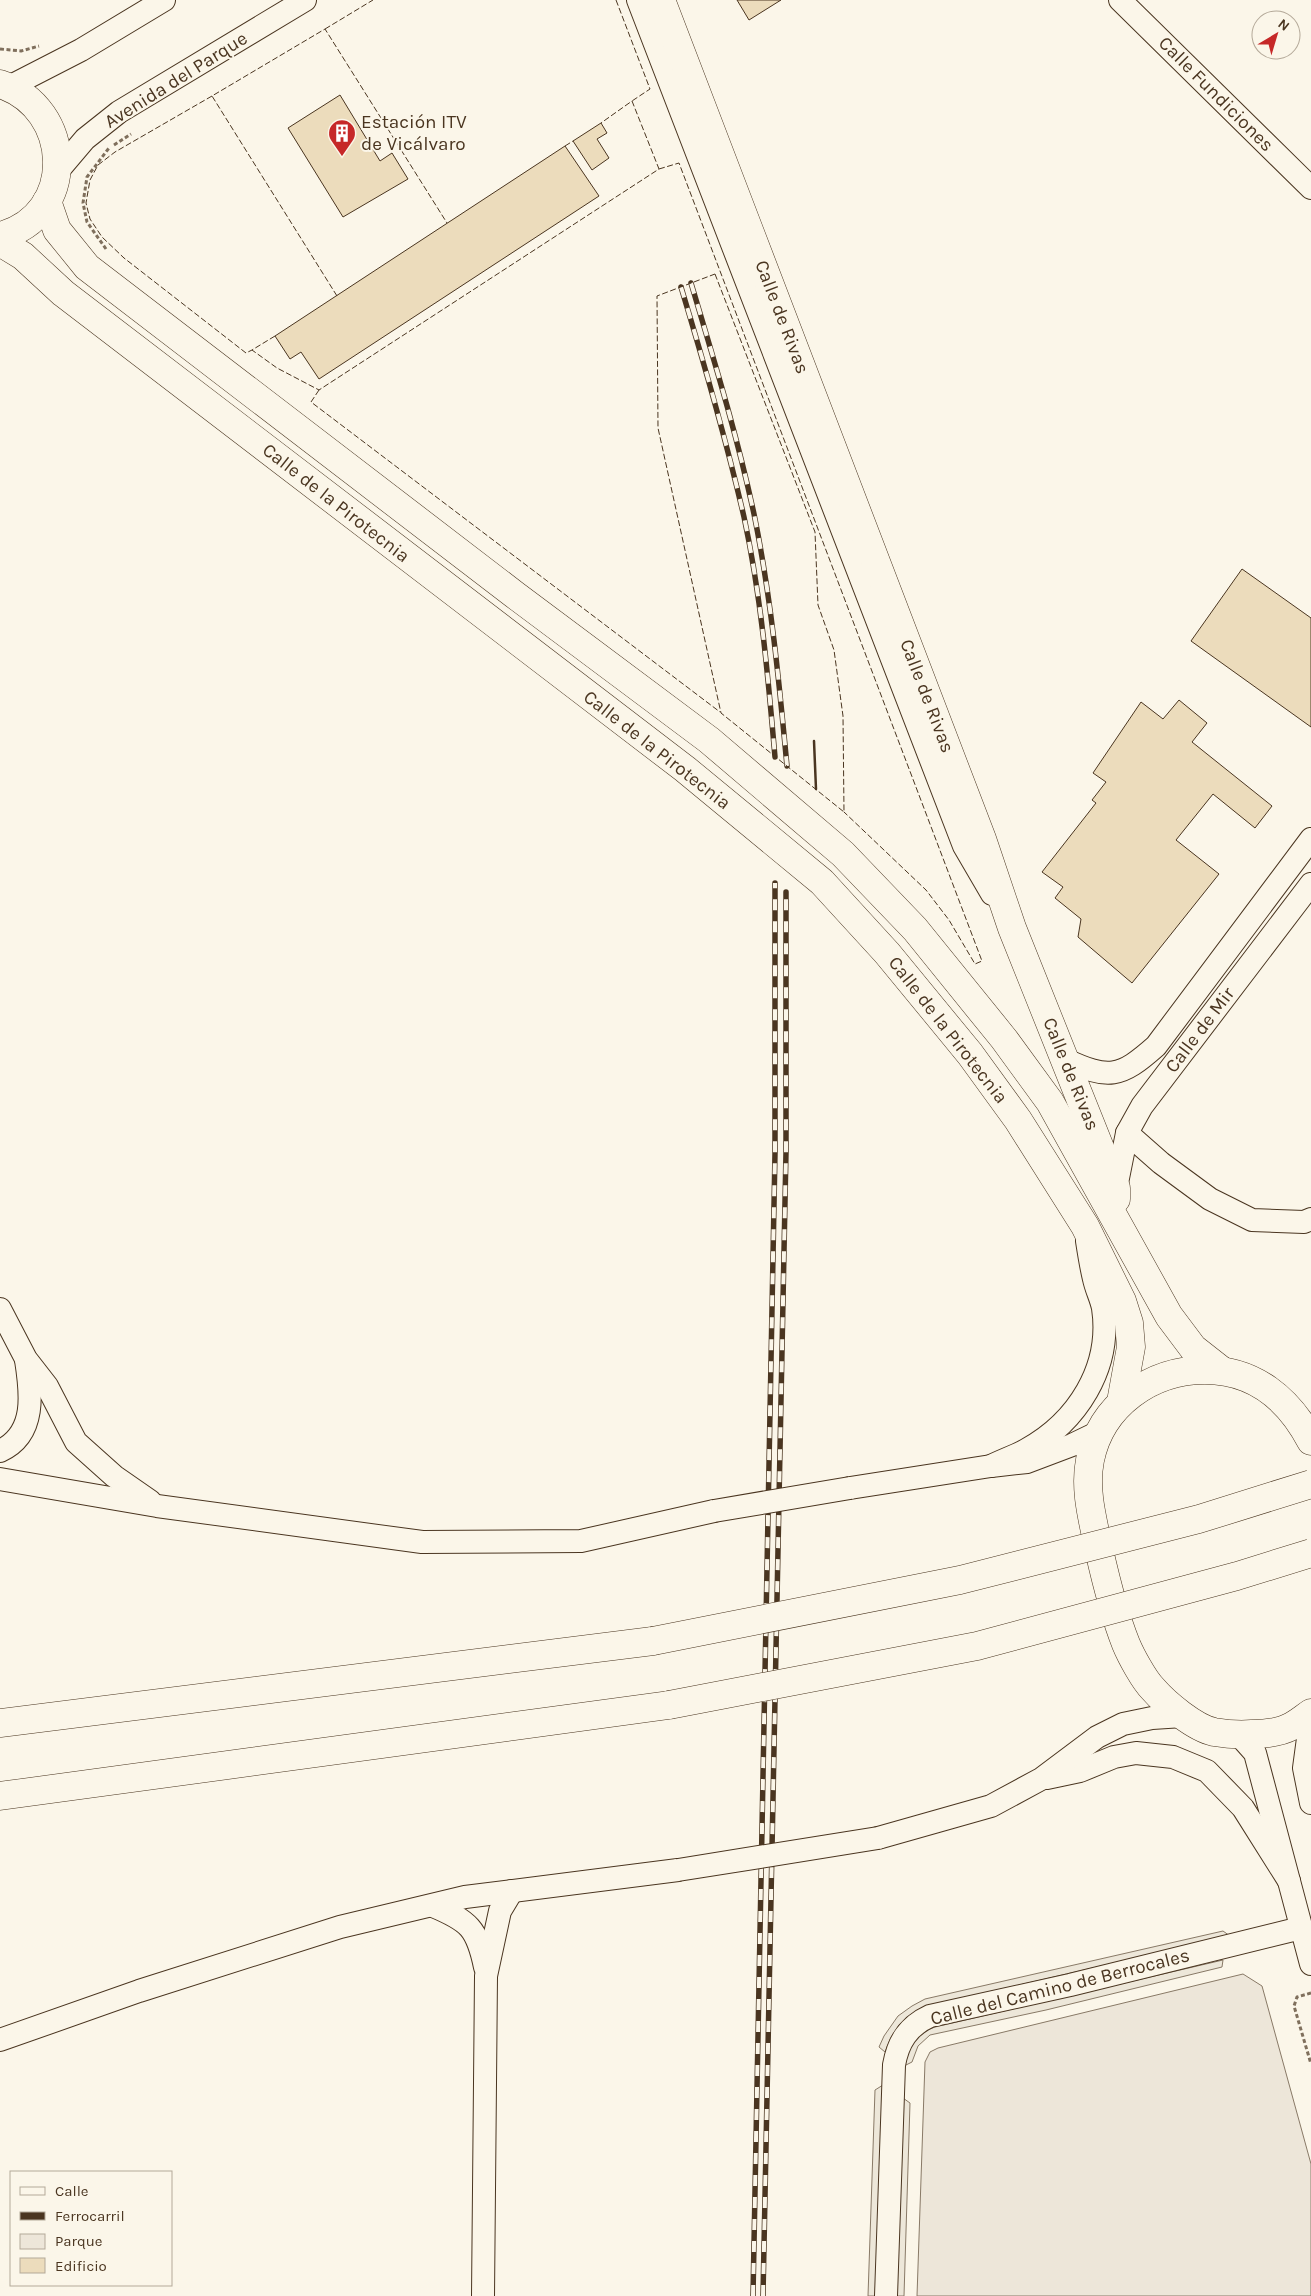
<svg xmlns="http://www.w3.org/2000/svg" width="1311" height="2296" font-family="Karla,sans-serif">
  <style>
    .green { fill: #ede6d9; stroke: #887966 }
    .parking { fill: #ede7d9; stroke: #887966 }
    .building { fill: #ecdcbc; stroke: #4a3520 }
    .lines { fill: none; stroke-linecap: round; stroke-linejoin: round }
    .minor-casing { stroke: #4a3520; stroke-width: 24 }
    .major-casing { stroke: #4a3520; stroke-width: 29 }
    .highway-casing { stroke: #4a3520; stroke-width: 29 }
    .path { stroke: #7f6f5c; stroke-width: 3; stroke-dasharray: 4 2.5; stroke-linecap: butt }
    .minor { stroke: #fbf6e9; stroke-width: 22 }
    .major { stroke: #fbf6e9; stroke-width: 28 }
    .highway { stroke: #fbf6e9; stroke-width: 28 }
    .rail-casing { stroke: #4a3520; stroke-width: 5.5 }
    .rail { stroke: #fbf6e9; stroke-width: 4; stroke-dasharray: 11; stroke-linecap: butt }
    .minor-bridge-casing { stroke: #4a3520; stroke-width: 24; stroke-linecap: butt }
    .highway-bridge-casing { stroke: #4a3520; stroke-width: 29; stroke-linecap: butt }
    .minor-bridge { stroke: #fbf6e9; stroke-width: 22 }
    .highway-bridge { stroke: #fbf6e9; stroke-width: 28 }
    .fence { stroke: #4a3520; stroke-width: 1; stroke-dasharray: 6 2.5; stroke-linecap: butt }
    .wall { stroke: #4a3520; stroke-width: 2.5 }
    .labels { text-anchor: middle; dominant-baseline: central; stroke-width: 4; stroke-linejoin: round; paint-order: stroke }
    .street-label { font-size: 19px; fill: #4a3520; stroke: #fbf6e9 }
    .poi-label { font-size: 19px; fill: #4a3520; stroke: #fbf6e9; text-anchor: start }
  </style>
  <rect width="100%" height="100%" fill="#fbf6e9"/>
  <polygon class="green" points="1243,1974 1262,1986 1311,2164 1311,2296 917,2296 925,2062 930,2052 938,2048"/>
  <g class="parking">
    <polygon points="1223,1931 1230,1936 929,2006 910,2015 899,2025 891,2037 885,2052 879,2047 884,2036 898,2016 912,2006 925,1999"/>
    <polygon points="1223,1960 1222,1967 1046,2010 930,2035 918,2046 912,2062 904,2066 905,2057 914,2039 927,2030 935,2027"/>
    <polygon points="883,2085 876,2296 868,2296 875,2090"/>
    <polygon points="903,2098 910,2103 904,2296 896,2296"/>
  </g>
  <g class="building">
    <polygon points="737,0 781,0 749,20"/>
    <polygon points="340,95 380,161 392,153 408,179 343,217 288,128"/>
    <polygon points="601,123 607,133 597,139 609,158 592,170 573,141"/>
    <polygon points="565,146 599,196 319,379 301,352 290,359 275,336"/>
    <polygon points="1242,569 1311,618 1311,727 1191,641"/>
    <polygon points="1179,700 1207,723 1192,742 1272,806 1255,828 1213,794 1176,840 1219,874 1132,983 1078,937 1081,919 1055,898 1063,887 1042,872 1096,803 1092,800 1106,782 1093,773 1141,702 1163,719"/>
  </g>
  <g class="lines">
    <g class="minor-casing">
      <g id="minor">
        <polyline points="638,0 964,846 992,894"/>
        <polyline points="1120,0 1311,188"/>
        <polyline points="9,87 81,50 164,0"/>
        <polyline points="57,172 85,139 119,112 305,0"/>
        <path d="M1064,1059C1109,1080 1120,1078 1156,1046L1311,839"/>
        <polyline points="1127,1133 1161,1163 1210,1199 1252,1220 1304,1222 1311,1219"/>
        <polyline points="1116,1188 1127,1133 1142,1106 1311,884"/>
        <polyline points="0,1309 26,1359 47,1386 76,1442 114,1476 150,1501"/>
        <path d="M0,1451C37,1434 31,1392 26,1360"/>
        <path d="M991,1466C1003,1460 1015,1456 1026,1450C1077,1422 1112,1368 1103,1308C1101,1298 1096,1289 1094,1279C1091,1267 1089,1254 1087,1241"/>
        <polyline points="0,1479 157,1506 422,1542 581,1541 714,1511"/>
        <polyline points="850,1488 991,1466 1027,1462 1072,1445 1101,1431"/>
        <polyline points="1311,1716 1304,1768 1311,1803"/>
        <polyline points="1239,1735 1255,1753 1311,1964"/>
        <polyline points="1047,1778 1080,1771 1114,1757 1136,1753 1173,1757 1207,1771 1243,1808 1289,1881"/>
        <polyline points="878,1838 991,1806 1041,1779 1097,1737 1123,1724 1152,1718 1183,1716"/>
        <path d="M433,1906C469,1921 477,1928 485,1967"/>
        <polyline points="0,2040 139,1991 340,1927 465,1897 678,1870"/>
        <polyline points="483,2296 486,1976 500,1911 512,1891"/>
        <path d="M886,2296L894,2065C898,2042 908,2026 930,2016L1070,1985L1301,1928"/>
      </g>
    </g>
    <g class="major-casing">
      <g id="major">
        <polyline points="661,0 982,839 1012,928 1116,1188 1116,1199"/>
        <path d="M0,84C74,108 78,216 0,236"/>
        <polyline points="47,201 57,230 87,267 515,595 709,740 843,854 915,929 1004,1039 1050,1102 1169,1316 1193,1348 1221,1370"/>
        <polyline points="0,242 23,256 63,293 685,769 822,882 887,953 970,1054 1018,1120 1085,1226 1122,1301 1129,1323 1131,1347 1121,1402"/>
        <path d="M1311,1441C1289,1399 1254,1370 1205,1370C1151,1370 1101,1405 1090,1460C1084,1490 1093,1521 1099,1550C1106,1581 1114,1614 1126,1644C1131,1656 1144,1680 1153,1689C1166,1704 1195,1728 1214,1732C1226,1734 1239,1735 1252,1734C1264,1734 1281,1732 1292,1726C1299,1722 1305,1717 1311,1713"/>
      </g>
    </g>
    <g class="highway-casing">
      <g id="highway">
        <polyline points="0,1723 653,1641"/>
        <polyline points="0,1796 669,1705"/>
      </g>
    </g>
    <g class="path">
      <polyline points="0,49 21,51 39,46"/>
      <polyline points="114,145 131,134"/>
      <polyline points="106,249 87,222 83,203 87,177 109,148"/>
      <polyline points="1311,1993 1297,1997 1294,2006 1311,2064"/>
    </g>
    <use href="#minor" class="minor"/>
    <use href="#major" class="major"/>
    <use href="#highway" class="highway"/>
    <g class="rail-casing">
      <g id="rail">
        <path d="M691,283C714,360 737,435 754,514C771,597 779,681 787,766"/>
        <path d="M681,287C704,363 726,439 744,517C761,596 768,676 775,757"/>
        <polyline points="753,2296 775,1153 775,883"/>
        <polyline points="763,2296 786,1152 786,892"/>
      </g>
    </g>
    <use href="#rail" class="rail"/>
    <g class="minor-bridge-casing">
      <g id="minor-bridge">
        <polyline points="714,1511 850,1488"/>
        <polyline points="678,1870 878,1838"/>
      </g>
    </g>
    <g class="highway-bridge-casing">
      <g id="highway-bridge">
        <polyline points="653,1641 960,1580 1199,1519 1311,1484"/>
        <polyline points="669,1705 977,1646 1237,1576 1311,1553"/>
      </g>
    </g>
    <use href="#minor-bridge" class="minor-bridge"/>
    <use href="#highway-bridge" class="highway-bridge"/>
    <g class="fence">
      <polyline points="616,0 650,89 632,101"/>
      <polyline points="325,29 373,0"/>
      <polyline points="212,96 115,152 98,165 90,180 86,203 90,219 102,237 124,258 246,353 252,350"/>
      <polyline points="565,146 573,141"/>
      <polyline points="659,169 679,163 982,961 975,964 949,920 926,890 844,812"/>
      <polygon points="715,274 815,532 818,605 834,650 843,716 844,812 721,713 658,428 657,296"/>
      <polyline points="337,296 212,96 325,29 447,223"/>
      <polyline points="275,336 252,350 277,368 319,390 659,169 632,101 601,123"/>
      <polyline points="319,390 311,402 720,712"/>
    </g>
    <polyline class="wall" points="814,741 816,789"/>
  </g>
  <defs>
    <g id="building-pin" transform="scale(1.4375)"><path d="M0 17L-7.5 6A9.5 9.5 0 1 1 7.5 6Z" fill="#c62828" stroke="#fbf6e9"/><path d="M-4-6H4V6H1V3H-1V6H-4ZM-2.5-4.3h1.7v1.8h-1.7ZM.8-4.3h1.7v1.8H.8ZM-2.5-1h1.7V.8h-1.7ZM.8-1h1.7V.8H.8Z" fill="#fff"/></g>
  </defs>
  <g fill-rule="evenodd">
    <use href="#building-pin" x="342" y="133"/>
  </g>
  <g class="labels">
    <g class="street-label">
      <text transform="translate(176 80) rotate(-32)">Avenida del Parque</text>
      <text transform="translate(1216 94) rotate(45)">Calle Fundiciones</text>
      <text transform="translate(782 317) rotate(69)">Calle de Rivas</text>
      <text transform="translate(336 503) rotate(38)">Calle de la Pirotecnia</text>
      <text transform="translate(927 696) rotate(69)">Calle de Rivas</text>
      <text transform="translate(657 750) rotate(38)">Calle de la Pirotecnia</text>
      <text transform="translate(948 1030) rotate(52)">Calle de la Pirotecnia</text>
      <text transform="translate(1200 1030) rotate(-53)">Calle de Mir</text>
      <text transform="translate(1071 1074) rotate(68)">Calle de Rivas</text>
      <text transform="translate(1060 1987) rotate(-14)">Calle del Camino de Berrocales</text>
    </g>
    <g class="poi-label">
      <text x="361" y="122">Estación ITV<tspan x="361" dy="22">de Vicálvaro</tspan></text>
    </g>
  </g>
  <rect x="10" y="2171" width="162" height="115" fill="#fbf6e9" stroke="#b4a999"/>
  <rect x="20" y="2187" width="25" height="8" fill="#fbf6e9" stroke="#b4a999"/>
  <text x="55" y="2196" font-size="15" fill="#4a3520">Calle</text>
  <rect x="20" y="2212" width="25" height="8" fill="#4a3520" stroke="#b4a999"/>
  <text x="55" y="2221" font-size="15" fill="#4a3520">Ferrocarril</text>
  <rect x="20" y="2234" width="25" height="15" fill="#ede6d9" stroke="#b4a999"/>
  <text x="55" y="2246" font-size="15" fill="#4a3520">Parque</text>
  <rect x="20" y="2258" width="25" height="15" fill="#ecdcbc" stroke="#b4a999"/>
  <text x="55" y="2271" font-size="15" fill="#4a3520">Edificio</text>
  <g transform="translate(1276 35) rotate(38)"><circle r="24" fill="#fbf6e9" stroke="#b4a999"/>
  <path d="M0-4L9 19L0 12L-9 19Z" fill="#c62828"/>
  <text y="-8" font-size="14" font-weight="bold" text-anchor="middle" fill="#4a3520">N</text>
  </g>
</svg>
